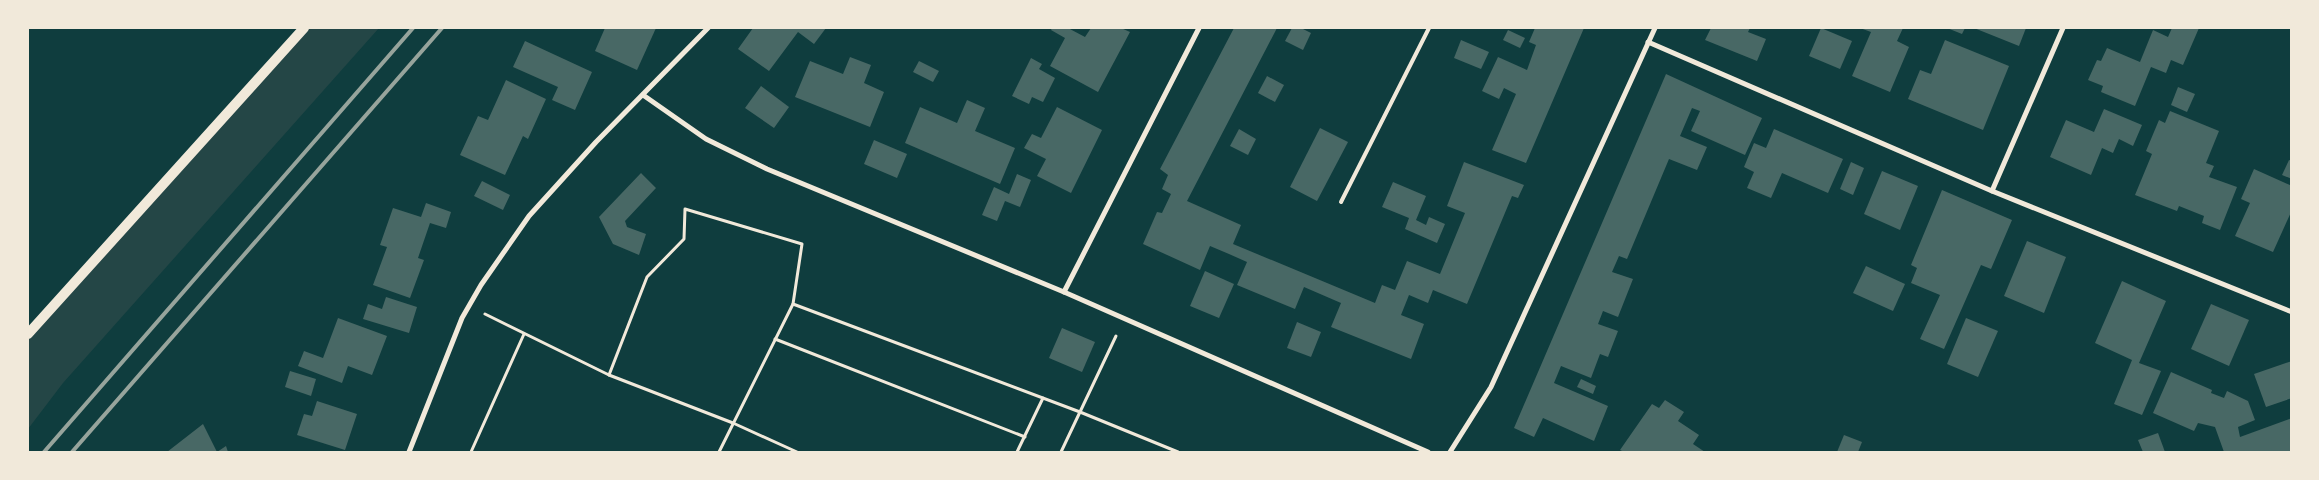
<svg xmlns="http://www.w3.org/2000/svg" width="2319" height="480" font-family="Mulish,sans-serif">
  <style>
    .green { fill: #244646 }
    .building { fill: #486865 }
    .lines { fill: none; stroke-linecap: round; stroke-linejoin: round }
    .path { stroke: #f1e9da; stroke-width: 3 }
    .service { stroke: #f1e9da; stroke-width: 4 }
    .minor { stroke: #f1e9da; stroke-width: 5 }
    .secondary { stroke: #f1e9da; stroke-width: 10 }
    .rail { stroke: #97a49c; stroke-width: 4 }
  </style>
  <rect width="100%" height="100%" fill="#0f3d3e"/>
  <polygon class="green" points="300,28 379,28 63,383 28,429 28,331"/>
  <g class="building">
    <polygon points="605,28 656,28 637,70 595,51"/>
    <polygon points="753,28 826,28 814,44 798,32 769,71 738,49"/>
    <polygon points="1052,28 1068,28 1085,37 1091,28 1121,28 1130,32 1098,92 1050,66 1065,38 1051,30"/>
    <polygon points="1234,28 1277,28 1187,201 1241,225 1233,244 1375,303 1382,285 1395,290 1407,261 1440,274 1465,213 1447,206 1464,162 1524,185 1518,198 1512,196 1467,304 1433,290 1428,303 1409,295 1401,315 1424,324 1411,359 1331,327 1341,303 1304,287 1295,309 1237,285 1247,262 1229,254 1210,246 1200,270 1143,244 1157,212 1162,213 1171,194 1162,189 1168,175 1160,169"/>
    <polygon points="1292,28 1301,28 1311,33 1303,50 1285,41"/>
    <polygon points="1535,28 1584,28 1526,163 1492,150 1516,94 1504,88 1499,99 1482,91 1498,57 1527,70 1536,45 1529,42"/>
    <polygon points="1711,28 1750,28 1748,32 1766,39 1757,61 1705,40"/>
    <polygon points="1821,28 1852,41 1840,69 1809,56"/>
    <polygon points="1860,28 1903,28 1897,41 1909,47 1890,92 1852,76 1871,32"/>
    <polygon points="1947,28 1965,28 1962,34"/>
    <polygon points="1974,28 2026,28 2019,46"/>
    <polygon points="2172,28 2199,28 2183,65 2171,60 2166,73 2151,67 2135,106 2101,92 2103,86 2088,80 2097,60 2101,61 2107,48 2140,62 2153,30 2168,37"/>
    <polygon points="1508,30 1525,38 1520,48 1503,40"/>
    <polygon points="1461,40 1489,52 1481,69 1454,58"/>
    <polygon points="1945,40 2009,66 1983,130 1908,99 1920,70 1931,74"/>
    <polygon points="525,41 592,72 575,110 552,100 558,87 513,67"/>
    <polygon points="850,57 871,65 864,83 884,92 870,127 795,97 810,61 843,74"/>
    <polygon points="1031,58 1042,64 1039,69 1055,78 1043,102 1032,97 1029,104 1012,96"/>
    <polygon points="919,61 939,71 933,82 913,72"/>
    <polygon points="1666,74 1762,118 1745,155 1691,131 1700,111 1692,108 1680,136 1707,147 1697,170 1669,159 1627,259 1619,256 1612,272 1633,279 1618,317 1603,311 1598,324 1618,331 1608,357 1600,354 1591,378 1561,366 1554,383 1608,406 1594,441 1543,418 1534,437 1514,428"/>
    <polygon points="1267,76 1284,85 1275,102 1258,93"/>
    <polygon points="506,80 546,99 528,139 523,136 505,175 460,155 478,116 488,120"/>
    <polygon points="761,86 789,107 774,128 745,108"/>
    <polygon points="2178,87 2195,94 2187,112 2171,105"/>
    <polygon points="967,100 985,108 975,131 1015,148 1000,184 905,143 920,107 957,123"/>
    <polygon points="1057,107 1102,130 1071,193 1037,176 1046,159 1024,148 1032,134 1041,138"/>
    <polygon points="2104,109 2142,125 2133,146 2119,139 2113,153 2102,148 2091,175 2050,157 2066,120 2094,132"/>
    <polygon points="2170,111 2219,131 2206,163 2214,166 2209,177 2237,187 2220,230 2202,223 2204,216 2179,206 2177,211 2135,195 2152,154 2146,151 2159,120 2165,123"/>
    <polygon points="1320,128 1348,142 1317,201 1290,187"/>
    <polygon points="1239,129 1256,139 1248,155 1230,146"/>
    <polygon points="1774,129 1843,159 1828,193 1782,173 1771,198 1747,188 1754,172 1744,167 1754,143 1766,148"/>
    <polygon points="874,140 907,154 897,178 864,164"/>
    <polygon points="2289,160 2292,161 2292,179 2282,175"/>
    <polygon points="1851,162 1864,168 1853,195 1840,189"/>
    <polygon points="2254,169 2292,186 2292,210 2273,252 2235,236 2250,203 2241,199"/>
    <polygon points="1882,171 1918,186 1900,230 1864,214"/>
    <polygon points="641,173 656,188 625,221 627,227 646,234 639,255 613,244 599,217"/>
    <polygon points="1017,174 1031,180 1020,207 1005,201 997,221 982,215 994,187 1009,194"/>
    <polygon points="482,181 510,195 503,210 474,196"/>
    <polygon points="1393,182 1426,196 1416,220 1426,225 1429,217 1445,224 1437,243 1405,229 1409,218 1382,207"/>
    <polygon points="1942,190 2012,220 1991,269 1981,265 1944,349 1920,339 1940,295 1911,283 1917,268 1911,265"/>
    <polygon points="426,203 451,212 446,228 430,223 418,258 424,260 410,298 373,285 387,247 380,245 393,208 421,217"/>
    <polygon points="2027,241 2066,257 2044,313 2004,296"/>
    <polygon points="1866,266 1905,284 1893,311 1853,293"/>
    <polygon points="1205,271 1234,284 1219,318 1190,306"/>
    <polygon points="2122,281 2166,301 2139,363 2161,371 2142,415 2114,404 2132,360 2095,343"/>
    <polygon points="386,297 417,307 409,333 363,319 368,304 382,309"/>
    <polygon points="2211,304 2249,320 2229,366 2191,349"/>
    <polygon points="338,318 387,336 372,375 348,366 342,383 298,366 304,351 323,358"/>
    <polygon points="1966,318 1998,331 1978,377 1947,364"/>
    <polygon points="1297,322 1321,332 1311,357 1287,348"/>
    <polygon points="1062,328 1095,342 1082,372 1049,358"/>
    <polygon points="2292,361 2292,398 2266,407 2254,374"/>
    <polygon points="290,371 316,379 311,396 285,387"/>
    <polygon points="2171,372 2212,390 2211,393 2224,398 2227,391 2248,401 2255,420 2238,427 2240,437 2292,418 2292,452 2224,452 2215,427 2198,423 2194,431 2153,413"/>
    <polygon points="1581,379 1596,386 1593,394 1577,387"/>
    <polygon points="1665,400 1684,412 1678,421 1699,435 1693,444 1705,452 1624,452 1620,450 1652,404 1659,408"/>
    <polygon points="317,401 357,414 345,450 297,435 304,414 312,416"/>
    <polygon points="203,424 217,452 226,446 228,452 167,452"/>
    <polygon points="2158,433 2165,452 2143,452 2138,440"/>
    <polygon points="1844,435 1862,442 1858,452 1837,452"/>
  </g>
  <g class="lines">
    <g class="path">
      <polyline points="485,314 609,375 733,423 797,452"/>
      <polyline points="775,339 1025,437"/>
      <polyline points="609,375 647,277 684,239 685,209 802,244 793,304 1080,412 1178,452"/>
      <polyline points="471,452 524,334"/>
      <polyline points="719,452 793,304"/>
      <polyline points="1017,452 1043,398"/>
      <polyline points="1061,452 1116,336"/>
    </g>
    <polyline class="service" points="1341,202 1429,28"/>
    <g class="minor">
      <polyline points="1648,42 1992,191 2292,312"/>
      <polyline points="643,95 706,139 767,169 1064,292 1428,452"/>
      <polyline points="1992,191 2063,28"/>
      <polyline points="1064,292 1199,28"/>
      <polyline points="409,452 462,318 481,285 529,216 596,142 708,28"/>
      <polyline points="1450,452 1491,387 1655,28"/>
    </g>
    <polyline class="secondary" points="28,334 304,28"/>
    <g class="rail">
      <polyline points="44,452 413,28"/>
      <polyline points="72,452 442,28"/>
    </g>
  </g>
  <rect width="2319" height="480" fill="none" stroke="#f1e9da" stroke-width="58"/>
</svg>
